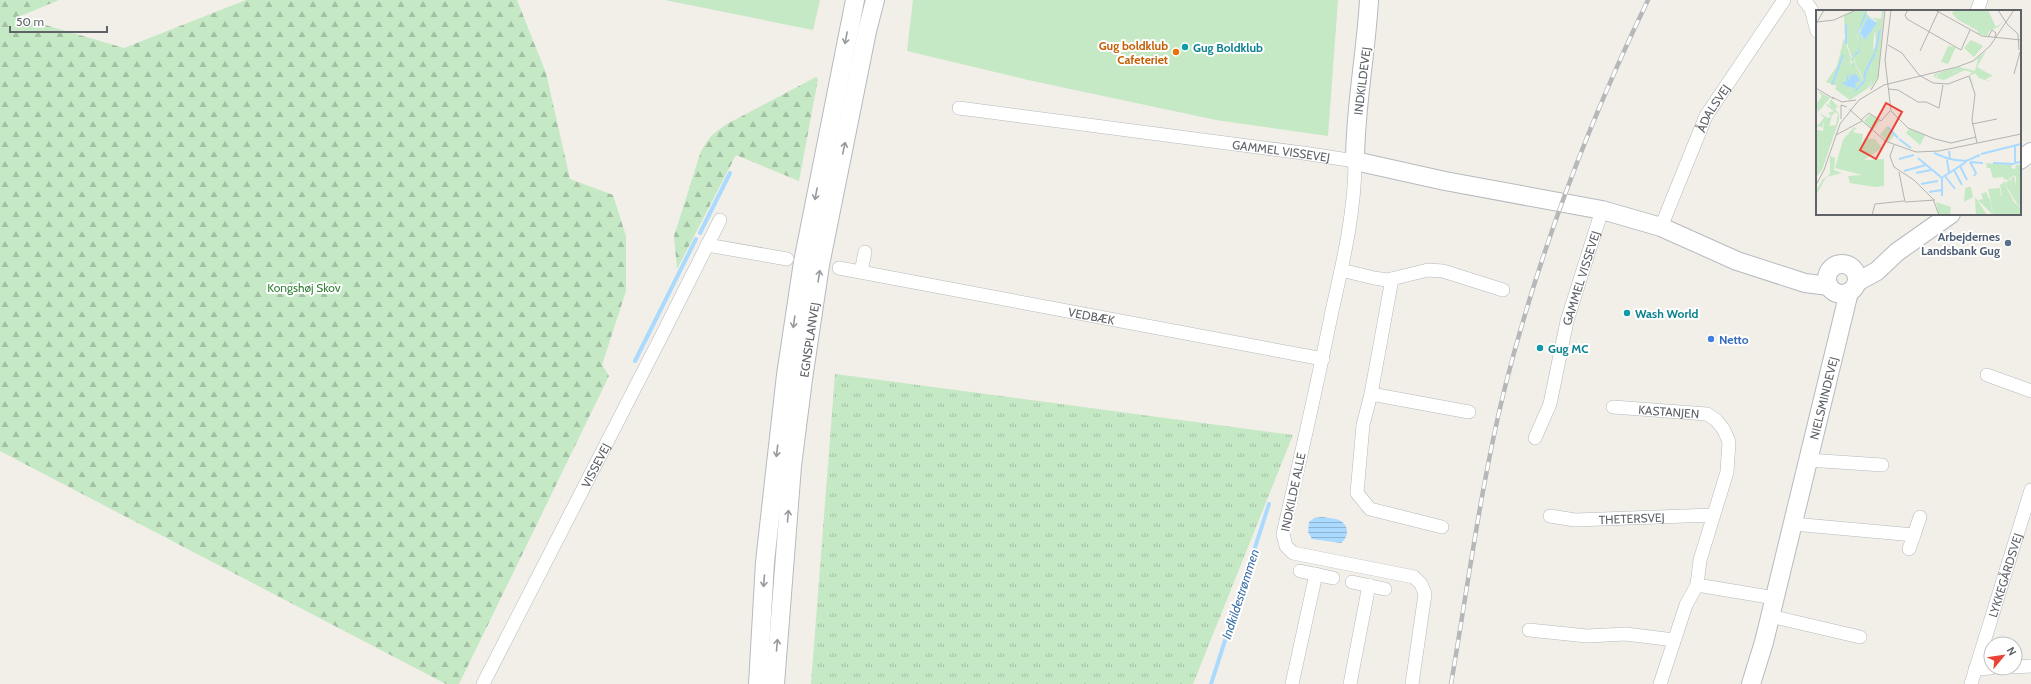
<svg xmlns="http://www.w3.org/2000/svg" width="2031" height="684" font-family="Cabin,sans-serif">
  <style>
    .grass { fill: url(#grass-tufts) }
    .forest { fill: url(#forest-firs) }
    .garden { fill: #c5e8c5 }
    .water { fill: url(#water-rules) }
    .lines { fill: none; stroke-linecap: round; stroke-linejoin: round }
    .stream { stroke: #aadaff; stroke-width: 4 }
    .street-casing { stroke: #b5b8bc; stroke-width: 14 }
    .secondary-casing { stroke: #b6babf; stroke-width: 20 }
    .street { stroke: #fff; stroke-width: 13 }
    .secondary { stroke: #fff; stroke-width: 18 }
    .rail-casing { stroke: #b6b7b8; stroke-width: 4.5 }
    .rail { stroke: #fff; stroke-width: 3; stroke-dasharray: 9; stroke-linecap: butt }
    .oneway { stroke: #979a9d }
    .culture-dot { fill: #0f9aa8; stroke: #fff; stroke-width: 1.5 }
    .food-dot { fill: #e8710a; stroke: #fff; stroke-width: 1.5 }
    .service-dot { fill: #5c6f8a; stroke: #fff; stroke-width: 1.5 }
    .shop-dot { fill: #3f7fe0; stroke: #fff; stroke-width: 1.5 }
    .labels { text-anchor: middle; dominant-baseline: central; stroke-width: 4; stroke-linejoin: round; paint-order: stroke }
    .food-label { font-size: 12px; font-weight: bold; fill: #c56008; stroke: #fff; text-anchor: end }
    .culture-label { font-size: 12px; font-weight: bold; fill: #0d838f; stroke: #fff; text-anchor: start }
    .street-label { font-size: 12px; fill: #5f6368; stroke: #fff }
    .service-label { font-size: 12px; font-weight: bold; fill: #4e5e75; stroke: #fff; text-anchor: end }
    .park-label { font-size: 12px; fill: #348238; stroke: #fff }
    .shop-label { font-size: 12px; font-weight: bold; fill: #366cbe; stroke: #fff; text-anchor: start }
    .water-label { font-size: 13px; font-style: italic; fill: #4174aa; stroke: #fff }
    .inset-river { fill: none; stroke: #aadaff; stroke-width: 2 }
    .inset-road { fill: none; stroke: #b3b3b1; stroke-width: 1 }
    .view { fill: #ea4335; fill-opacity: 0.15; stroke: #ea4335; stroke-width: 2 }
    .inset-edge { fill: none; stroke: #5f6368; stroke-width: 2 }
  </style>
  <defs>
    <pattern id="grass-tufts" width="24" height="20" patternUnits="userSpaceOnUse"><rect width="24" height="20" fill="#c5e8c5"/><path d="M3 7l-1-3M5 7V3M7 7l1-3M15 17l-1-3M17 17v-4M19 17l1-3" fill="none" stroke="#a3c0a4"/></pattern>
    <pattern id="forest-firs" width="22" height="20" patternUnits="userSpaceOnUse"><rect width="22" height="20" fill="#c5e8c5"/><path d="M5 1l3.5 6h-7zM16 11l3.5 6h-7z" fill="#a3c0a4"/></pattern>
    <pattern id="water-rules" width="6" height="5" patternUnits="userSpaceOnUse"><rect width="6" height="5" fill="#aadaff"/><path d="M0 2.5h6" fill="none" stroke="#8eb4d2"/></pattern>
  </defs>
  <rect width="100%" height="100%" fill="#f1efe8"/>
  <polygon class="grass" points="835,374 1293,435 1193,684 811,684"/>
  <g class="forest">
    <polygon points="0,0 59,0 18,17 124,48 246,0 517,0 546,73 570,179 613,195 626,236 626,291 602,365 609,376 459,684 446,684 0,451"/>
    <polygon points="816,77 818,79 799,181 736,155 677,269 674,236 701,151 711,136 725,125"/>
  </g>
  <g class="garden">
    <polygon points="665,0 820,0 813,30"/>
    <polygon points="913,0 1338,0 1328,136 1216,120 1028,80 907,51"/>
  </g>
  <path class="water" d="M1322,517C1328,518 1336,518 1341,521C1350,527 1348,538 1341,543L1312,539L1308,532L1309,522L1314,518Z"/>
  <g class="lines">
    <g class="stream">
      <polyline points="700,233 730,173"/>
      <polyline points="635,361 696,239"/>
      <polyline points="1211,684 1269,504"/>
    </g>
    <g class="street-casing">
      <g id="street">
        <polyline points="1804,0 1811,9 1817,31"/>
        <polyline points="1977,11 1981,0"/>
        <path id="s1" d="M959,108L1303,153L1355,161C1355,212 1343,262 1332,311C1317,386 1300,460 1283,534L1286,546L1293,553L1414,577L1421,584L1425,594L1412,684"/>
        <path id="s2" d="M1661,227L1706,116L1784,0"/>
        <polyline points="707,245 787,259"/>
        <path id="s3" d="M839,268L1323,359"/>
        <polyline points="1341,270 1374,278 1387,280 1428,270 1443,271 1503,290"/>
        <polyline points="861,272 865,252"/>
        <polyline points="1392,279 1371,394 1363,425 1357,493 1370,509 1442,527"/>
        <polyline points="1987,375 2031,391"/>
        <polyline points="1371,394 1469,412"/>
        <path id="s4" d="M1613,407L1707,414L1716,420L1724,430L1729,442L1727,472L1700,560L1697,585L1686,605L1660,684"/>
        <path id="s5" d="M1535,438L1550,404L1567,321L1602,210"/>
        <polyline points="1808,460 1882,465"/>
        <path id="s6" d="M1550,516L1575,520L1713,515"/>
        <polyline points="1793,524 1914,535 1920,517"/>
        <polyline points="1909,549 1914,535"/>
        <polyline points="1300,571 1333,578"/>
        <polyline points="1352,582 1385,589"/>
        <polyline points="1697,585 1775,598"/>
        <polyline points="1770,616 1860,637"/>
        <polyline points="1529,630 1587,636 1626,634 1674,640"/>
        <polyline points="2015,667 2031,666"/>
        <polyline points="1975,669 1991,668"/>
        <path id="s7" d="M483,684L661,337L720,220"/>
        <polyline points="1292,684 1316,574"/>
        <polyline points="1350,684 1369,585"/>
        <path id="s8" d="M1971,684L2031,490"/>
      </g>
    </g>
    <g class="secondary-casing">
      <g id="secondary">
        <path d="M1369,0C1366,54 1355,108 1355,161L1445,181L1602,210L1661,227L1737,261L1805,283L1829,286"/>
        <polyline points="2020,160 2031,152"/>
        <circle cx="1842" cy="279" r="15"/>
        <polyline points="1857,282 1877,271 1897,252 1951,214"/>
        <polyline points="758,684 765,562 786,375 803,262 855,0"/>
        <path id="s9" d="M775,684L792,466L803,379L820,265L867,31L875,0"/>
        <path id="s10" d="M1751,684L1764,642L1849,292"/>
      </g>
    </g>
    <use href="#street" class="street"/>
    <use href="#secondary" class="secondary"/>
    <g class="rail-casing">
      <path id="rail" d="M1451,684C1468,585 1481,484 1505,387C1539,253 1588,124 1648,0"/>
    </g>
    <use href="#rail" class="rail"/>
  </g>
  <defs><path id="oneway-shaft" d="M-6 0H5M1.5-3L5.5 0L1.5 3" fill="none" stroke-width="1.6" stroke-linecap="round" stroke-linejoin="round"/></defs>
  <g class="oneway">
    <use href="#oneway-shaft" transform="translate(846 38) rotate(101)"/>
    <use href="#oneway-shaft" transform="translate(844 148) rotate(-78)"/>
    <use href="#oneway-shaft" transform="translate(816 194) rotate(101)"/>
    <use href="#oneway-shaft" transform="translate(819 276) rotate(-81)"/>
    <use href="#oneway-shaft" transform="translate(794 322) rotate(98)"/>
    <use href="#oneway-shaft" transform="translate(777 451) rotate(97)"/>
    <use href="#oneway-shaft" transform="translate(788 516) rotate(-85)"/>
    <use href="#oneway-shaft" transform="translate(764 581) rotate(94)"/>
    <use href="#oneway-shaft" transform="translate(777 645) rotate(-85)"/>
  </g>
  <g class="culture-dot">
    <circle cx="1185" cy="47" r="4"/>
    <circle cx="1627" cy="313" r="4"/>
    <circle cx="1540" cy="348" r="4"/>
  </g>
  <circle class="food-dot" cx="1176" cy="52" r="4"/>
  <circle class="service-dot" cx="2008" cy="243" r="4"/>
  <circle class="shop-dot" cx="1711" cy="339" r="4"/>
  <g class="labels">
    <g class="food-label">
      <text x="1168" y="45">Gug boldklub<tspan x="1168" dy="14">Cafeteriet</tspan></text>
    </g>
    <g class="culture-label">
      <text x="1193" y="47">Gug Boldklub</text>
      <text x="1635" y="313">Wash World</text>
      <text x="1548" y="348">Gug MC</text>
    </g>
    <g class="street-label">
      <text transform="translate(1362 81) rotate(-83)">INDKILDEVEJ</text>
      <text stroke="none"><textPath href="#s2" startOffset="130">ÅDALSVEJ</textPath></text>
      <text stroke="none"><textPath href="#s1" startOffset="325">GAMMEL VISSEVEJ</textPath></text>
      <text stroke="none"><textPath href="#s5" startOffset="167">GAMMEL VISSEVEJ</textPath></text>
      <text stroke="none"><textPath href="#s3" startOffset="257">VEDBÆK</textPath></text>
      <text stroke="none"><textPath href="#s9" startOffset="346">EGNSPLANVEJ</textPath></text>
      <text stroke="none"><textPath href="#s10" startOffset="295">NIELSMINDEVEJ</textPath></text>
      <text stroke="none"><textPath href="#s4" startOffset="56">KASTANJEN</textPath></text>
      <text stroke="none"><textPath href="#s7" startOffset="246">VISSEVEJ</textPath></text>
      <text transform="translate(1293 492) rotate(-78)">INDKILDE ALLE</text>
      <text stroke="none"><textPath href="#s6" startOffset="82">THETERSVEJ</textPath></text>
      <text stroke="none"><textPath href="#s8" startOffset="114">LYKKEGÅRDSVEJ</textPath></text>
    </g>
    <g class="service-label">
      <text x="2000" y="236">Arbejdernes<tspan x="2000" dy="14">Landsbank Gug</tspan></text>
    </g>
    <g class="park-label">
      <text x="304" y="287">Kongshøj Skov</text>
    </g>
    <g class="shop-label">
      <text x="1719" y="339">Netto</text>
    </g>
    <g class="water-label">
      <text transform="translate(1240 594) rotate(-72)">Indkildestrømmen</text>
    </g>
  </g>
  <g transform="translate(1816 10)">
    <rect width="205" height="205" fill="#f1efe8"/>
    <path d="M49,3L56,8L66,9L54,60L58,62L57,68L52,78L34,90L19,79L34,52L37,56L34,65L30,67L29,72L34,76L30,73L31,76L38,80L48,70L39,53V47L36,48ZM53,7L61,11L47,34L44,23ZM59,18L60,35L56,43L48,39ZM143,59L151,60L157,63L149,60L128,70L120,68L124,63H137ZM2,81L14,88L2,102L0,94L6,86ZM16,106L13,116H21L6,160L3,159L4,145L0,144V128L1,120L7,121L8,111L6,118L3,116L0,119V113L2,115L9,107L12,109ZM71,116L79,125L73,132L64,125ZM93,119L109,125L104,135L90,123ZM200,155H205V187L202,188L194,180L200,176V167L198,165L192,170L194,158L199,159ZM190,171L189,175L198,192L203,197L205,196V205H177L174,187L186,186L184,175ZM120,192L135,197L134,204L123,205Z" fill="#c5e8c5" fill-rule="evenodd"/>
    <path d="M40,0H51V3L42,21L41,36L36,48L29,27L28,6ZM66,0H68L62,67L53,80L58,62L54,60L66,9L58,6L65,9ZM170,41L161,57L177,66L169,69L175,72L163,68L159,63L154,66L157,74L159,73L157,75L153,66L156,62L143,59L134,64L124,63L118,68V64L143,57L159,61L162,49L157,52ZM15,89L24,99L22,96L19,99L23,104V110L21,116L17,118L13,116L20,115L22,104L19,102L12,110L8,108L4,104L7,102L5,104L12,108L15,106L12,103L18,101L10,95L7,98L11,94L15,96L13,93ZM38,117L41,119L37,120L39,123L47,124L45,139L48,128L59,129L66,138L48,150L68,149V176L59,177L34,173L32,166L46,165L19,158L27,130ZM0,144L5,145L3,159L6,160L0,167ZM14,146L19,148L18,160L26,163L10,167L2,182L0,181L7,169L14,164ZM170,153L196,155L192,170L188,169L187,167L177,168L174,158H171ZM198,166L200,176L194,180L202,188L205,187L203,197L189,174L194,169L196,175L195,169ZM152,177H155L157,187L148,192L149,179ZM184,178L185,187H174L172,179ZM170,182L174,190L177,205L162,190L167,189L165,184ZM159,188H160L171,205H160Z" fill="#c5e8c5"/>
    <path d="M65,10L64,18L58,23L57,44L48,39L44,24L49,30ZM44,29V35L42,38L45,40L43,43H40L38,52L47,70L38,80H35L34,76L40,77L38,73L44,71L29,72L30,67L34,65V58L37,56L35,49L40,43L44,41L42,38Z" fill="#c5e8c5"/>
    <path d="M139,0H172L180,17L188,11L182,17L173,21L171,26L161,23L162,21L141,9L136,3ZM30,15L37,17L38,20L31,33ZM155,30L167,36L158,47L148,38Z" fill="#c5e8c5"/>
    <path d="M28,28L35,48L32,60L21,76L10,72L21,56ZM132,36L140,37L132,54L125,52ZM54,104L64,111L57,120L48,111Z" fill="#c5e8c5"/>
    <path d="M50,0V6L43,21L44,35L42,38L44,40V41L35,50V53L37,54L38,57L37,64L36,65L31,67L34,70V67L40,64L44,71L39,73L40,78L32,77L27,73L25,77L24,78L20,79L16,86L20,79L25,78L26,73L31,71L30,66L37,64L38,57L35,53V51L40,42L44,41L41,38L44,35L42,21ZM52,7L61,13L49,30L44,23Z" fill="#aadaff"/>
    <path class="inset-river" d="M30,14V34M59,42L64,20M16,75L27,45M39,81L48,71L49,63L59,43M72,117L82,128M83,129L95,138M199,136V153L205,152M133,141L134,149L140,150L150,151L164,145M118,143L133,149M165,144L205,134M102,148L126,168V186M83,149L98,145M131,150L133,162M154,152L160,163L158,166M154,152L167,153M177,153L198,154M144,156L151,170M138,160L146,175M88,161L110,155M100,163L115,160M129,166L139,179M127,167L150,152M105,174L122,171M113,182L126,180"/>
    <path class="inset-road" d="M75,0L69,50L75,101L92,118L119,129L135,133L160,127M92,0L89,5L91,9L145,40L154,20M119,0L166,26L205,30M182,0L191,14L202,24L203,40M1,12L18,10L40,0M0,14L8,0M172,27L176,20L180,23L179,27M72,35L86,43L103,65L117,73L132,74L153,66L159,84L156,110L161,133M104,41L123,0M198,64L204,42M0,78L18,89M72,79L82,80L102,92H110L123,98L127,75M55,80L62,68L69,0M16,87L26,92L40,90M33,99L69,131L100,142L123,141L205,124M25,109V95L31,97M45,110L53,103L65,111L74,101M156,114L181,109M20,125L46,111M78,135L74,146L78,157L98,170L117,189L123,205M83,162L89,192L119,190M0,175L8,160L24,114L43,90L68,75L141,57L157,51L174,36L198,0M56,205L59,194L88,191"/>
    <path class="view" d="M70,93L86,102L60,149L44,140Z"/>
    <rect width="205" height="205" class="inset-edge"/>
  </g>
  <g transform="translate(2003 656) rotate(61)"><circle r="19" fill="#ffffff" stroke="#bfc1c3"/>
  <path d="M0-3L7 15L0 10L-7 15Z" fill="#ea4335"/>
  <text y="-6" font-size="11" font-weight="bold" text-anchor="middle" fill="#5f6368">N</text>
  </g>
  <path d="M10 26v6h97v-6" fill="none" stroke="#5f6368" stroke-width="2"/>
  <text x="16" y="26" font-size="12" fill="#5f6368" stroke="#ffffff" stroke-width="3" paint-order="stroke">50 m</text>
</svg>
